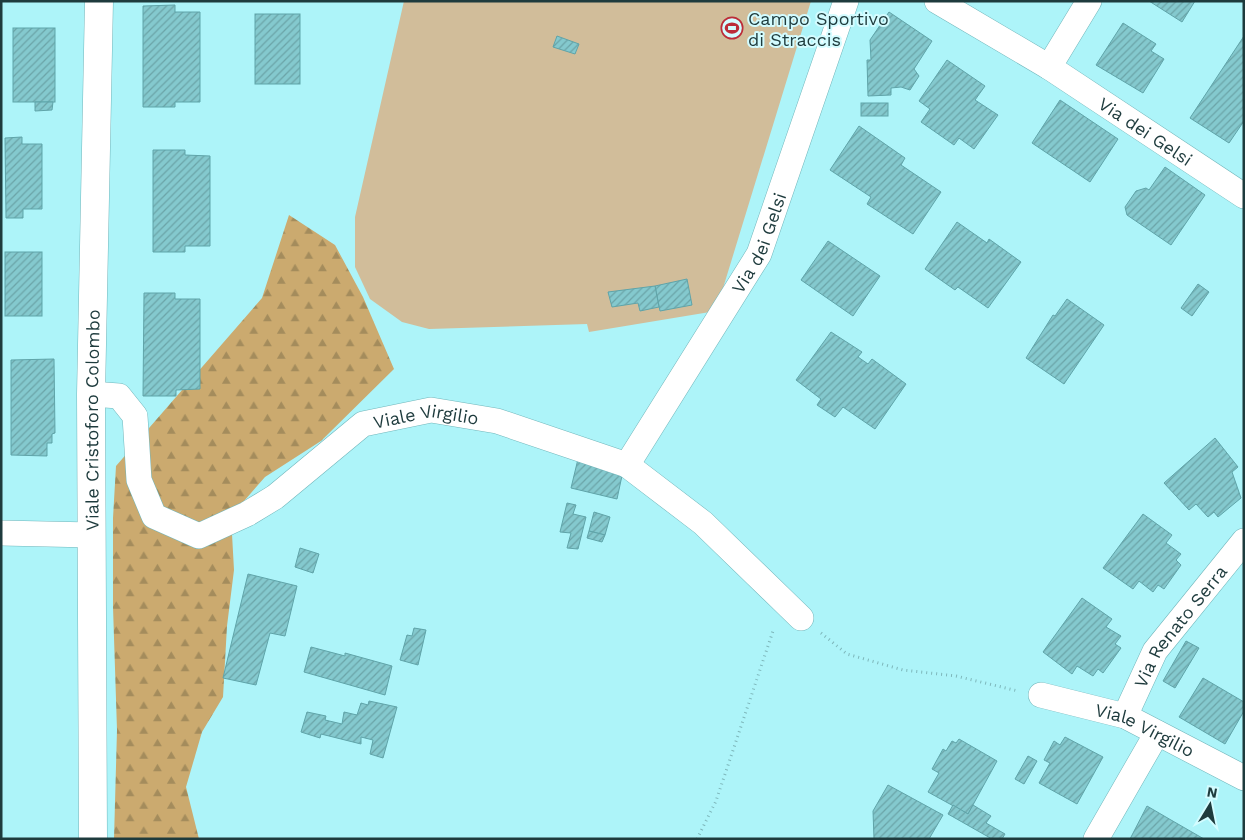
<svg xmlns="http://www.w3.org/2000/svg" width="1245" height="840" font-family="'Work Sans',sans-serif">
  <style>
    .forest { fill: url(#forest-firs) }
    .pitch { fill: #d1bd9a }
    .building { fill: url(#building-hatch); stroke: #5fa4a9 }
    .lines { fill: none; stroke-linecap: round; stroke-linejoin: round }
    .street-casing { stroke: #71b6bb; stroke-width: 26 }
    .secondary-casing { stroke: #71b6bb; stroke-width: 29 }
    .path { stroke: #7eb7bb; stroke-width: 3; stroke-dasharray: 1 4; stroke-linecap: butt }
    .street { stroke: #fff; stroke-width: 25 }
    .secondary { stroke: #fff; stroke-width: 28 }
    .labels { text-anchor: middle; dominant-baseline: central; stroke-width: 4; stroke-linejoin: round; paint-order: stroke }
    .poi-label { font-size: 18px; fill: #1e3b3d; stroke: #d3fcff; text-anchor: start }
    .street-label { font-size: 18px; fill: #1e3b3d; stroke: #d3fcff }
  </style>
  <defs>
    <pattern id="forest-firs" width="22" height="20" patternUnits="userSpaceOnUse" patternTransform="scale(1.25)"><rect width="22" height="20" fill="#cbaa6f"/><path d="M5 1l3.5 6h-7zM16 11l3.5 6h-7z" fill="#a48c5c"/></pattern>
    <pattern id="building-hatch" width="6" height="6" patternUnits="userSpaceOnUse" patternTransform="scale(1.25)"><rect width="6" height="6" fill="#84c9ce"/><path d="M-1 1l2-2M0 6l6-6M5 7l2-2" fill="none" stroke="#6ba4a8"/></pattern>
  </defs>
  <rect width="100%" height="100%" fill="#adf4f9"/>
  <polygon class="forest" points="289,215 335,245 363,297 394,369 321,441 265,477 231,516 234,570 227,626 223,697 202,732 186,787 199,839 114,839 117,730 113,607 113,518 116,466 262,298"/>
  <polygon class="pitch" points="404,1 811,1 716,311 589,332 587,324 429,329 402,322 370,299 355,267 355,217"/>
  <g class="building">
    <polygon points="1149,1 1195,1 1182,22"/>
    <polygon points="175,5 175,12 200,12 200,102 175,102 175,107 143,107 143,6"/>
    <polygon points="889,12 932,41 914,69 919,76 910,90 901,87 891,88 891,95 868,96 867,60 871,60 870,40"/>
    <rect x="255" y="14" width="45" height="70"/>
    <polygon points="1123,23 1156,44 1151,51 1164,59 1143,93 1096,65"/>
    <rect x="13" y="28" width="42" height="74"/>
    <polygon points="557,36 579,44 575,54 553,47"/>
    <polygon points="1244,36 1244,121 1229,143 1190,118"/>
    <polygon points="947,60 985,86 975,100 998,115 974,149 959,138 954,145 921,122 930,109 919,101"/>
    <polygon points="1060,100 1118,139 1090,182 1032,143"/>
    <polygon points="35,102 53,102 52,110 35,111"/>
    <rect x="861" y="103" width="27" height="13"/>
    <polygon points="859,126 905,158 901,165 941,192 913,234 867,204 871,197 830,170"/>
    <polygon points="22,137 22,144 42,144 42,209 23,209 23,218 6,218 5,138"/>
    <polygon points="153,150 185,150 185,155 210,156 210,246 185,246 185,252 153,252"/>
    <polygon points="1165,167 1205,195 1171,245 1127,215 1125,207 1136,191 1146,188 1149,190"/>
    <polygon points="957,222 987,243 989,239 1021,262 988,308 958,287 955,290 925,269"/>
    <polygon points="828,241 880,276 853,316 801,280"/>
    <rect x="5" y="252" width="37" height="64"/>
    <polygon points="687,279 692,305 660,311 655,286"/>
    <polygon points="1198,284 1209,292 1192,316 1181,308"/>
    <polygon points="655,286 659,307 640,311 638,303 612,307 608,292"/>
    <polygon points="144,293 175,293 175,299 200,299 200,389 176,390 176,396 143,396"/>
    <polygon points="1067,299 1104,325 1064,384 1026,358 1053,315 1055,316"/>
    <polygon points="831,332 862,352 858,357 868,364 872,359 906,384 875,429 843,407 835,417 817,405 821,399 796,380"/>
    <polygon points="54,359 55,433 52,434 52,443 47,443 47,456 11,455 11,360"/>
    <polygon points="1215,438 1238,467 1232,472 1241,498 1218,517 1214,512 1208,517 1196,504 1189,510 1164,483"/>
    <polygon points="578,459 623,471 617,499 571,488"/>
    <polygon points="567,503 576,505 573,514 586,517 578,549 567,548 571,533 560,532"/>
    <polygon points="594,512 610,517 605,535 589,531"/>
    <polygon points="1143,514 1172,535 1166,543 1181,554 1176,560 1181,565 1164,589 1158,585 1153,592 1139,581 1133,589 1103,568"/>
    <polygon points="589,531 605,535 602,542 587,538"/>
    <polygon points="300,548 319,554 313,573 295,567"/>
    <polygon points="248,574 297,586 285,636 270,633 256,685 223,678"/>
    <polygon points="1082,598 1112,619 1106,627 1121,636 1115,644 1121,648 1103,673 1098,669 1093,676 1077,666 1072,674 1043,652"/>
    <polygon points="414,628 426,630 418,665 400,660 407,635 412,636"/>
    <polygon points="1186,641 1199,648 1175,688 1163,681"/>
    <polygon points="311,647 345,656 345,653 392,666 385,695 304,672"/>
    <polygon points="1203,678 1244,702 1244,711 1225,744 1179,717"/>
    <polygon points="369,701 397,707 383,758 370,754 373,740 361,737 361,744 321,734 320,738 301,732 307,712 326,716 325,720 342,724 344,712 357,715 361,703 368,705"/>
    <polygon points="1065,737 1103,757 1077,804 1039,783 1050,763 1044,760 1054,741 1060,745"/>
    <polygon points="959,739 997,761 968,814 928,792 939,773 932,769 943,749 946,751 952,741 956,743"/>
    <polygon points="1028,756 1037,761 1024,784 1015,779"/>
    <polygon points="888,785 943,815 929,839 874,839 873,811"/>
    <polygon points="953,805 968,814 973,805 991,816 986,823 1005,834 1002,839 992,839 948,814"/>
    <polygon points="1147,806 1171,820 1204,839 1130,839"/>
  </g>
  <g class="lines">
    <g class="street-casing">
      <g id="street">
        <path id="s1" d="M937,1L1049,67L1244,196"/>
        <polyline points="1049,67 1089,1"/>
        <path id="s2" d="M91,394L119,396L135,416L139,480L154,516L199,536L247,514L275,497L363,424L431,410L497,421L627,465L703,523L801,618"/>
        <path id="s3" d="M627,465L759,254L846,1"/>
        <polyline points="1,533 92,535"/>
        <path id="s4" d="M1041,695L1125,716L1244,778"/>
        <path id="s5" d="M1125,716L1155,651L1244,541"/>
        <polyline points="1096,839 1157,733"/>
      </g>
    </g>
    <g class="secondary-casing">
      <g id="secondary">
        <path id="s6" d="M93,839L91,394L99,1"/>
      </g>
    </g>
    <g class="path">
      <polyline points="821,633 847,654 903,670 956,676 1018,691"/>
      <polyline points="697,839 716,801 774,628"/>
    </g>
    <use href="#street" class="street"/>
    <use href="#secondary" class="secondary"/>
  </g>
  <defs>
    <g id="stadium-ring" transform="scale(1.125)"><circle r="9.5" fill="#d3fcff" stroke="#bc2c39" stroke-width="1.5"/><path d="M0-5a6.5 5 0 1 0 0 10a6.5 5 0 1 0 0-10ZM-3.5-1.8h7v3.6h-7Z" fill="#bc2c39"/></g>
  </defs>
  <g fill-rule="evenodd">
    <use href="#stadium-ring" x="732" y="28"/>
  </g>
  <g class="labels">
    <g class="poi-label">
      <text x="748" y="18">Campo Sportivo<tspan x="748" dy="21">di Straccis</tspan></text>
    </g>
    <g class="street-label">
      <text stroke="none"><textPath href="#s1" startOffset="246">Via dei Gelsi</textPath></text>
      <text stroke="none"><textPath href="#s3" startOffset="259">Via dei Gelsi</textPath></text>
      <text stroke="none"><textPath href="#s6" startOffset="419">Viale Cristoforo Colombo</textPath></text>
      <text stroke="none"><textPath href="#s2" startOffset="470">Viale Virgilio</textPath></text>
      <text stroke="none"><textPath href="#s5" startOffset="106">Via Renato Serra</textPath></text>
      <text stroke="none"><textPath href="#s4" startOffset="110">Viale Virgilio</textPath></text>
    </g>
  </g>
  <rect width="1245" height="840" fill="none" stroke="#1e3b3d" stroke-width="5"/>
  <g transform="translate(1210 805) rotate(10)" stroke="#d3fcff" stroke-width="4" paint-order="stroke">
  <path d="M0-4L9 19L0 12L-9 19Z" fill="#1e3b3d"/>
  <text y="-8" font-size="14" font-weight="bold" text-anchor="middle" fill="#1e3b3d">N</text>
  </g>
</svg>
